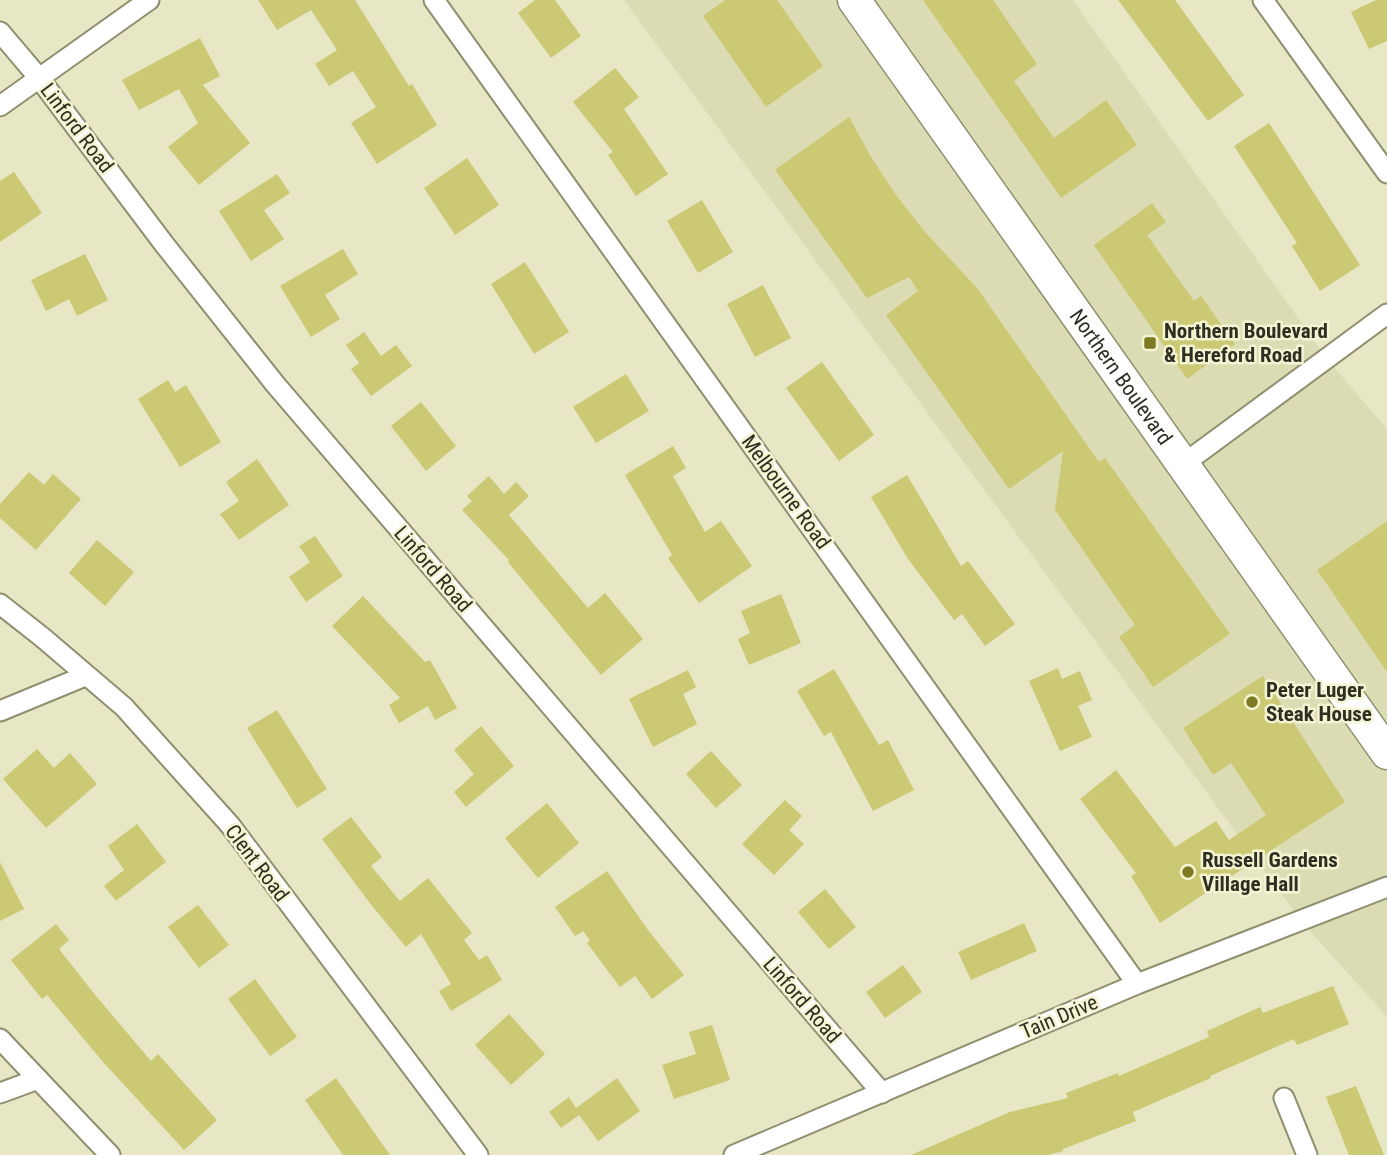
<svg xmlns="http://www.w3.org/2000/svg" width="1387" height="1155" font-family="'Roboto Condensed',sans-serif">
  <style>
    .built { fill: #dcdcb4 }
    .building { fill: #cbc974 }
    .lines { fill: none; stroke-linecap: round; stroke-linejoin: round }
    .minor-casing { stroke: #8f8f70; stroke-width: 23 }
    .primary-casing { stroke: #8f8f70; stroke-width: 35 }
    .minor { stroke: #fff; stroke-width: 19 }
    .primary { stroke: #fff; stroke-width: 32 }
    .poi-dot { fill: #7e7a21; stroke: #f4f4d2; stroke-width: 2.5 }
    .labels { text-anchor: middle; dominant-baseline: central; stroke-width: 5; stroke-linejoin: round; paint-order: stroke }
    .street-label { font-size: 21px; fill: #2e2e22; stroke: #f4f4d2 }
    .poi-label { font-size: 21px; font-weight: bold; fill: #2e2e22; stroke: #f4f4d2; text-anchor: start }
  </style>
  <rect width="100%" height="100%" fill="#e7e7c5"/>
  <polygon class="built" points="624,0 1073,0 1327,359 1387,429 1387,1017 1301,921"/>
  <g class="building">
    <polygon points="258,0 355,0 409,86 412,84 437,125 377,164 351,123 376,107 353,71 329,86 315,64 337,50 311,10 277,30"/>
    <polygon points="535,0 555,0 581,36 551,58 518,13"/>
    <polygon points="725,0 777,0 823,66 766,107 703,16"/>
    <polygon points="923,0 993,0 1037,64 1014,81 1054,138 1106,100 1137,145 1061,198"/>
    <polygon points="1118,0 1175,0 1244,95 1208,121"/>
    <polygon points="1376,0 1387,0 1387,41 1369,49 1351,12"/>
    <polygon points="200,38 220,76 203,85 250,143 199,185 168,147 198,123 179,89 139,110 122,80"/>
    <polygon points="615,68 639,97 624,109 668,174 636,196 608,155 613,152 573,102"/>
    <polygon points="849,117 871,157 896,195 925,232 977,288 1099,462 1105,458 1230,634 1153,687 1119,637 1135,625 1055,510 1063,451 1009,489 886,315 918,291 909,277 867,298 775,170"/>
    <polygon points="1269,123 1360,265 1320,291 1292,246 1297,243 1234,146"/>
    <polygon points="467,158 499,205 455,235 424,188"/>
    <polygon points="14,172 42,213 0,242 0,181"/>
    <polygon points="277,174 290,193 264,210 284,239 251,261 219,211"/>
    <polygon points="702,200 733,252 698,273 667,221"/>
    <polygon points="1152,203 1166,222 1147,235 1194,301 1201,296 1235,344 1187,379 1094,245"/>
    <polygon points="343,249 358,274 325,295 340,319 311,337 280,286"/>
    <polygon points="85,254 108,300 77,316 69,299 46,311 31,280"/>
    <polygon points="525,262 569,332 534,354 491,284"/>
    <polygon points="763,285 791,338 755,357 727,304"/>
    <polygon points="364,332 381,356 396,345 412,366 371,396 351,369 359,363 346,345"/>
    <polygon points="822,362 874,435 839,461 786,388"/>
    <polygon points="626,374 649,411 596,443 573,407"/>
    <polygon points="168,380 175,392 186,385 221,442 180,467 138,399"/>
    <polygon points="421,402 456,446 426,471 391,426"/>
    <polygon points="673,446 686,468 673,476 705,532 721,521 752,566 699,603 668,558 672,555 625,475"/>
    <polygon points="257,459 289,505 239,540 220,514 239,501 226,482"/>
    <polygon points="29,472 44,485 53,474 81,499 36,550 0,518 0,504"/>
    <polygon points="907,475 961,566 968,561 1015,624 985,646 962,614 954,620 908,559 871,497"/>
    <polygon points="489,476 504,494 516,482 529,496 509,515 588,608 605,593 643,639 601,675 508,562 509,560 462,510 472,501 467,496"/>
    <polygon points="1387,521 1387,672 1317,570"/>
    <polygon points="315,536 343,576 306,602 289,577 310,562 299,546"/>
    <polygon points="97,540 134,572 105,606 69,573"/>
    <polygon points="781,594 801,643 749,665 738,639 750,633 741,611"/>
    <polygon points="363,596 425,662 430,660 457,708 435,720 428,706 399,723 389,705 400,698 332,626"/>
    <polygon points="1058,668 1062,679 1080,671 1092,700 1078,706 1092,737 1060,751 1029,681"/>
    <polygon points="834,669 879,745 888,740 914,790 873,811 831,732 824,736 797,691"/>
    <polygon points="688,670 696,687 683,694 697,724 653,747 629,699"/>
    <polygon points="1263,676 1345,802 1160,923 1131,876 1136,873 1080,799 1116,770 1175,847 1216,821 1229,840 1266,815 1231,763 1213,775 1183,728"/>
    <polygon points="277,710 327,789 297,808 247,728"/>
    <polygon points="481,726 514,766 466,807 454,792 474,774 454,750"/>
    <polygon points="37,749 54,768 70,753 97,784 46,828 3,779"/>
    <polygon points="711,751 742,785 716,808 686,774"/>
    <polygon points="785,800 802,816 789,830 804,844 774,875 742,844"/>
    <polygon points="547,803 579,843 538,878 505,838"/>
    <polygon points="351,817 382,857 371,866 400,901 428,878 472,933 464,940 479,960 487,955 502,980 451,1011 439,991 451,984 421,934 406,947 369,902 322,839"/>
    <polygon points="137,824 166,862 116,901 104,886 124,870 108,846"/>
    <polygon points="0,862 24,909 0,921"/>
    <polygon points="607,871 648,930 684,975 652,999 635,976 620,987 587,943 590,940 583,931 575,936 555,907"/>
    <polygon points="825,889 856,927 829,949 798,912"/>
    <polygon points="198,905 229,945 199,968 168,927"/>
    <polygon points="1024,923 1037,951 971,980 958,952"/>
    <polygon points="56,924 69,940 59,949 96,996 151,1061 158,1054 217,1120 184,1150 103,1062 47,995 42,999 11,960"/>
    <polygon points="903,965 922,992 885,1018 866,992"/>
    <polygon points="255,979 297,1037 270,1056 228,999"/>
    <polygon points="1333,986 1349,1024 1297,1045 1294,1039 1210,1076 1211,1078 1133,1112 1136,1121 1063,1149 1063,1151 1048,1155 911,1155 1010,1112 1068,1098 1066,1093 1118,1073 1119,1076 1209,1037 1207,1031 1260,1007 1263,1013"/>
    <polygon points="509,1014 545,1054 511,1085 475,1045"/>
    <polygon points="712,1025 730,1080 674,1099 662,1065 696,1054 689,1032"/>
    <polygon points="336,1078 390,1155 343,1155 305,1100"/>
    <polygon points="617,1078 640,1111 598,1141 579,1115 561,1128 549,1112 569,1097 576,1108"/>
    <polygon points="1356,1086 1384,1155 1349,1155 1326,1097"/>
  </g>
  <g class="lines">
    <g class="minor-casing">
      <g id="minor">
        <polyline points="434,0 1137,984"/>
        <polyline points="1263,0 1387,173"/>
        <polyline points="0,32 39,78 164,244 275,384 882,1093"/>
        <polyline points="0,106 149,0"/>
        <polyline points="1182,465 1387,314"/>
        <polyline points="0,604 42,637 124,707 230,825 478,1155"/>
        <polyline points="0,711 85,676"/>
        <polyline points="0,1039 110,1155"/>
        <polyline points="0,1093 38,1079"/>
        <polyline points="1284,1098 1307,1155"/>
        <polyline points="734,1155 1137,984 1387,887"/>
      </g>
    </g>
    <g class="primary-casing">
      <g id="primary">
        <path id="s1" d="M854,0L1387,753"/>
      </g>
    </g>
    <use href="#minor" class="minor"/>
    <use href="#primary" class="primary"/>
  </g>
  <g class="poi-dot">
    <rect x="1143" y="336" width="14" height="14" rx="3.5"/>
    <circle cx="1252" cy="702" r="7"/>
    <circle cx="1188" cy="872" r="7"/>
  </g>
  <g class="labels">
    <g class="street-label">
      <text transform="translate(77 128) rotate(53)">Linford Road</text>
      <text stroke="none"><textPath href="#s1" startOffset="462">Northern Boulevard</textPath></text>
      <text transform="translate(786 492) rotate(54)">Melbourne Road</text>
      <text transform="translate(433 569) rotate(49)">Linford Road</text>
      <text transform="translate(257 863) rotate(53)">Clent Road</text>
      <text transform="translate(802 1000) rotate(49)">Linford Road</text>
      <text transform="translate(1059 1017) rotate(-23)">Tain Drive</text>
    </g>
    <g class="poi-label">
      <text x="1164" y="331">Northern Boulevard<tspan x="1164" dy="24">&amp; Hereford Road</tspan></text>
      <text x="1266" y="690">Peter Luger<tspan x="1266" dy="24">Steak House</tspan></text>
      <text x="1202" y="860">Russell Gardens<tspan x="1202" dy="24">Village Hall</tspan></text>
    </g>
  </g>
</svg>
